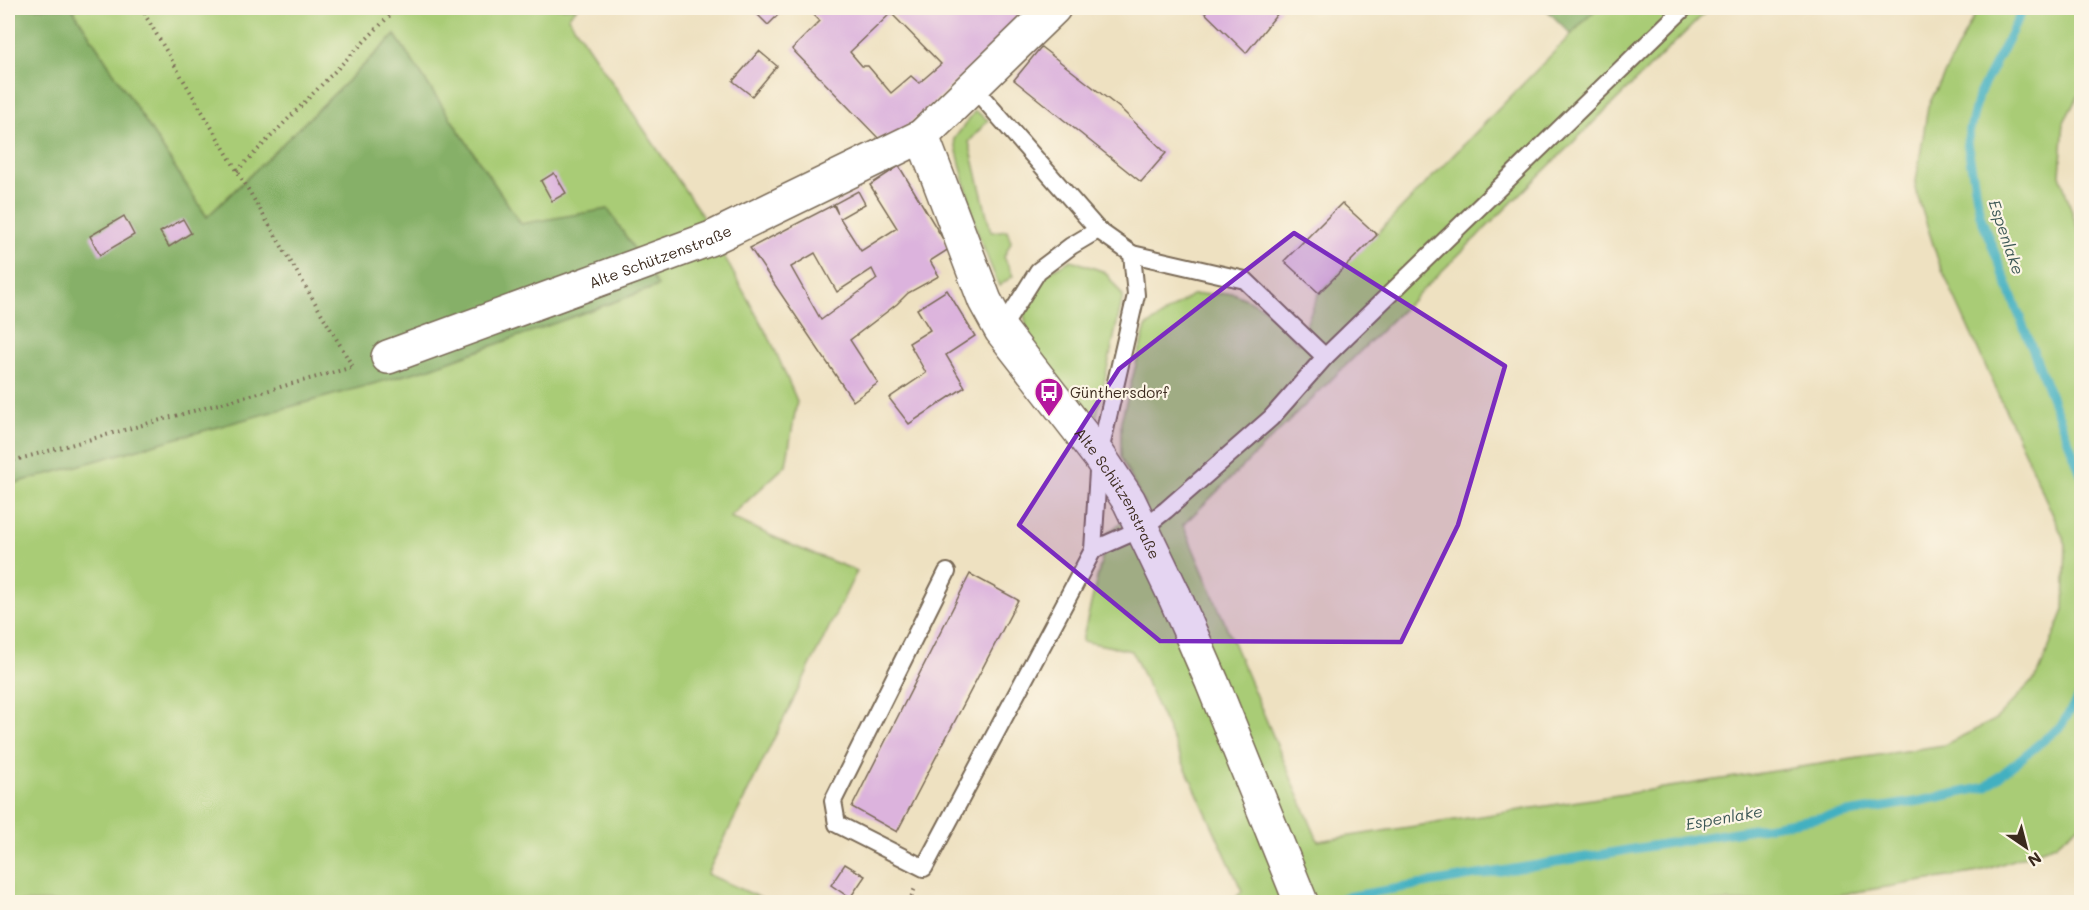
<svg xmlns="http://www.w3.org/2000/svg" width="2089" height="910" font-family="Mali,sans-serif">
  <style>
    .green { fill: #a9cc76; stroke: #727b4a; stroke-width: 1.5 }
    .forest { fill: #86b067; stroke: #606d42; stroke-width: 1.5 }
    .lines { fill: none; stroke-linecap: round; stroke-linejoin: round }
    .stream { stroke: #43b0c1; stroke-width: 9 }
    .building { fill: #dcb3dd; fill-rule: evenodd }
    .service-casing { stroke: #7a6a57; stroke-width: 20 }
    .minor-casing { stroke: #7a6a57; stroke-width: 36 }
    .tertiary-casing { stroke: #7a6a57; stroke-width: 36 }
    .path { stroke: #7a6a57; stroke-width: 4; stroke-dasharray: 1.5 4.5; stroke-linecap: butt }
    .service { stroke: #fff; stroke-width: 16 }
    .minor { stroke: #fff; stroke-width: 33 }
    .tertiary { stroke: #fff; stroke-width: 33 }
    .marked { fill: #7b2cbf; fill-opacity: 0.2; stroke: #7b2cbf; stroke-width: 4.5; stroke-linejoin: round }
    .labels { text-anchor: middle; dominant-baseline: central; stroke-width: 4.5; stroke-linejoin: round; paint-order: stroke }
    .street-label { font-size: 15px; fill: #3b2a1e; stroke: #fcf5e5 }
    .poi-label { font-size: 15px; fill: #3b2a1e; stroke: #fcf5e5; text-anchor: start }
    .water-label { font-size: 16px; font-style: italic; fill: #3e5957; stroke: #fcf5e5 }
  </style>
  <rect width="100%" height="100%" fill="#fcf5e5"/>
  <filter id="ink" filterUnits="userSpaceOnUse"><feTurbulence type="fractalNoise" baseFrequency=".0167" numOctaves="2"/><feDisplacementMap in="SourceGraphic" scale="12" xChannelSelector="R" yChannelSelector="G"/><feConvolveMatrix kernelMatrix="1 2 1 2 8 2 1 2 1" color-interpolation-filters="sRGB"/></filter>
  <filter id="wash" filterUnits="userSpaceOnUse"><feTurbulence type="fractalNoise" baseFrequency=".008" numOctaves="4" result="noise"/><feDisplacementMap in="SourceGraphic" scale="24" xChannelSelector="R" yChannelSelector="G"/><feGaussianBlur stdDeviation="1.35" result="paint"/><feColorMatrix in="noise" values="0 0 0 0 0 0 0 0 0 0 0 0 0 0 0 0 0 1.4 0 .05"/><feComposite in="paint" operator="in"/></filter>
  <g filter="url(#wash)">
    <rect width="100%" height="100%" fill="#eee1c1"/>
    <g class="green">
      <polygon points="72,8 577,8 568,17 699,211 772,343 797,401 786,465 730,517 796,547 857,571 707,874 770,902 8,902 8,485 430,368 658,286 608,209 521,224 395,35 207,217"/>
      <polygon points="1597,8 1710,8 1183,525 1318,841 1944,745 1995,720 2038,675 2064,610 2066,544 1939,263 1915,188 1928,106 1978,8 2081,8 2081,90 2064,122 2060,175 2082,243 2082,823 2055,845 1979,872 1794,902 1232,902 1242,891 1132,651 1082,641 1108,533 1144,504 1121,458 1121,421 1146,327 1192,295 1233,293 1263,307 1298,343 1319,293"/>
      <polygon points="975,111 988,120 969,142 991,232 1007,230 1011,242 1004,257 1013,276 999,286 977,232 954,139"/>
      <polygon points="1071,260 1105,272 1123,296 1093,433 1029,341 1022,303 1042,275"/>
    </g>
    <g class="forest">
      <polygon points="8,8 72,8 207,217 395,35 521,224 608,209 658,286 430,368 8,485"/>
      <polygon points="1545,8 1597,8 1571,34"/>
    </g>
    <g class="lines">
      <g class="stream">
        <polyline points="2024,8 1978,96 1967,142 1980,215 2082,476"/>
        <polyline points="1334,902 1346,897 1920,801 1986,787 2061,726 2082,692"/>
      </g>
    </g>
    <g id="blocks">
      <g class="building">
        <polygon points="751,8 785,8 768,25"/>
        <path d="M807,8H981L984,10L986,8H1030L942,95L899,133L880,140L792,49L820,21ZM891,13L941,64L919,83L911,76L891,93L868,66H862L850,52Z"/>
        <polygon points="1200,8 1282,8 1246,53"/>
        <polygon points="1041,47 1121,109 1166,153 1141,182 1014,80"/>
        <polygon points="759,51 777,66 752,96 733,81"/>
        <path d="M899,166L949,249L930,261L939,276L908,293L897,304L850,340L878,383L853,401L750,248L833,205L838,214L834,204L858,191L865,204L840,218L861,251L897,228L870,185ZM815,253L837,292L872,269L877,279L821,320L791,267Z"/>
        <polygon points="554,173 566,193 552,201 541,181"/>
        <polygon points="1342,203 1377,235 1319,293 1284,261"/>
        <polygon points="124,216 134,235 100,255 90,236"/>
        <polygon points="183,219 191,233 169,247 160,232"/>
        <polygon points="947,290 975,336 946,355 965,387 909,424 889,398 926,373 909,343 930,330 917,309"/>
        <polygon points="970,574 1018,600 897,832 852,807"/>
        <polygon points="845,864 865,876 850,898 831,885"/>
      </g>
    </g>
  </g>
  <g filter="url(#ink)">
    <use href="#blocks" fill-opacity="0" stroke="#7a6a57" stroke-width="1.5"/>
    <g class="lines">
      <g class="service-casing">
        <g id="service">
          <polyline points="974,88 1098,230"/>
          <polyline points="1132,254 1245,280 1325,357"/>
          <polyline points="1001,330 1038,271 1071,246 1098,230 1132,254 1136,295 1099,456 1093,550"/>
          <polyline points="947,572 833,801 837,824 924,868 1093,550 1143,528 1166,510 1271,418 1325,357 1684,8"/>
        </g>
      </g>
      <g class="minor-casing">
        <g id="minor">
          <path id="s1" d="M922,136L985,301L1001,330L1099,456L1129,501L1174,595"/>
          <path id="s2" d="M388,357L712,238L922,136L1054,8"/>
        </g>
      </g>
      <g class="tertiary-casing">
        <polyline id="tertiary" points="1174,595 1212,682 1301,902"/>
      </g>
      <g class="path">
        <polyline points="141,8 353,367"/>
        <polyline points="237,171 397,8"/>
        <polyline points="8,462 353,367"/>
        <polyline points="909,902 915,888"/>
      </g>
      <use href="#service" class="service"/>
      <use href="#minor" class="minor"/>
      <use href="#tertiary" class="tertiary"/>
    </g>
  </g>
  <path class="marked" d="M1294,233L1505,366L1458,525L1401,642L1160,641L1019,525L1119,369Z"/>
  <defs>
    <g id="bus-pin" transform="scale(1.5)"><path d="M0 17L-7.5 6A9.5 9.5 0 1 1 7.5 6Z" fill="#b5179e" stroke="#fcf5e5"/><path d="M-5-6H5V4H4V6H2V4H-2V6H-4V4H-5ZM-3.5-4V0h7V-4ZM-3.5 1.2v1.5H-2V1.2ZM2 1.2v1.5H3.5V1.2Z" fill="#fff"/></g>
  </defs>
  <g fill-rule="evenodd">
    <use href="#bus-pin" x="1049" y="392"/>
  </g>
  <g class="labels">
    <g class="street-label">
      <text stroke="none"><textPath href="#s2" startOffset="290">Alte Schützenstraße</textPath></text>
      <text stroke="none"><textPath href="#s1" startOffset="411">Alte Schützenstraße</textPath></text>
    </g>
    <g class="poi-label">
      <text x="1070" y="392">Günthersdorf</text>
    </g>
    <g class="water-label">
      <text transform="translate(2007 237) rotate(71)">Espenlake</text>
      <text transform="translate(1724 817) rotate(-10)">Espenlake</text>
    </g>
  </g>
  <rect width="2089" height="910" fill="none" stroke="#fcf5e5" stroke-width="30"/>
  <g transform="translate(2026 847) rotate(145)" stroke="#fcf5e5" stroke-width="4.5" paint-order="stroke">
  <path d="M0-4.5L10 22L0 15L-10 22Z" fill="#3b2a1e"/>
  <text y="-9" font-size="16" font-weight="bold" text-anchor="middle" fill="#3b2a1e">N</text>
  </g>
</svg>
